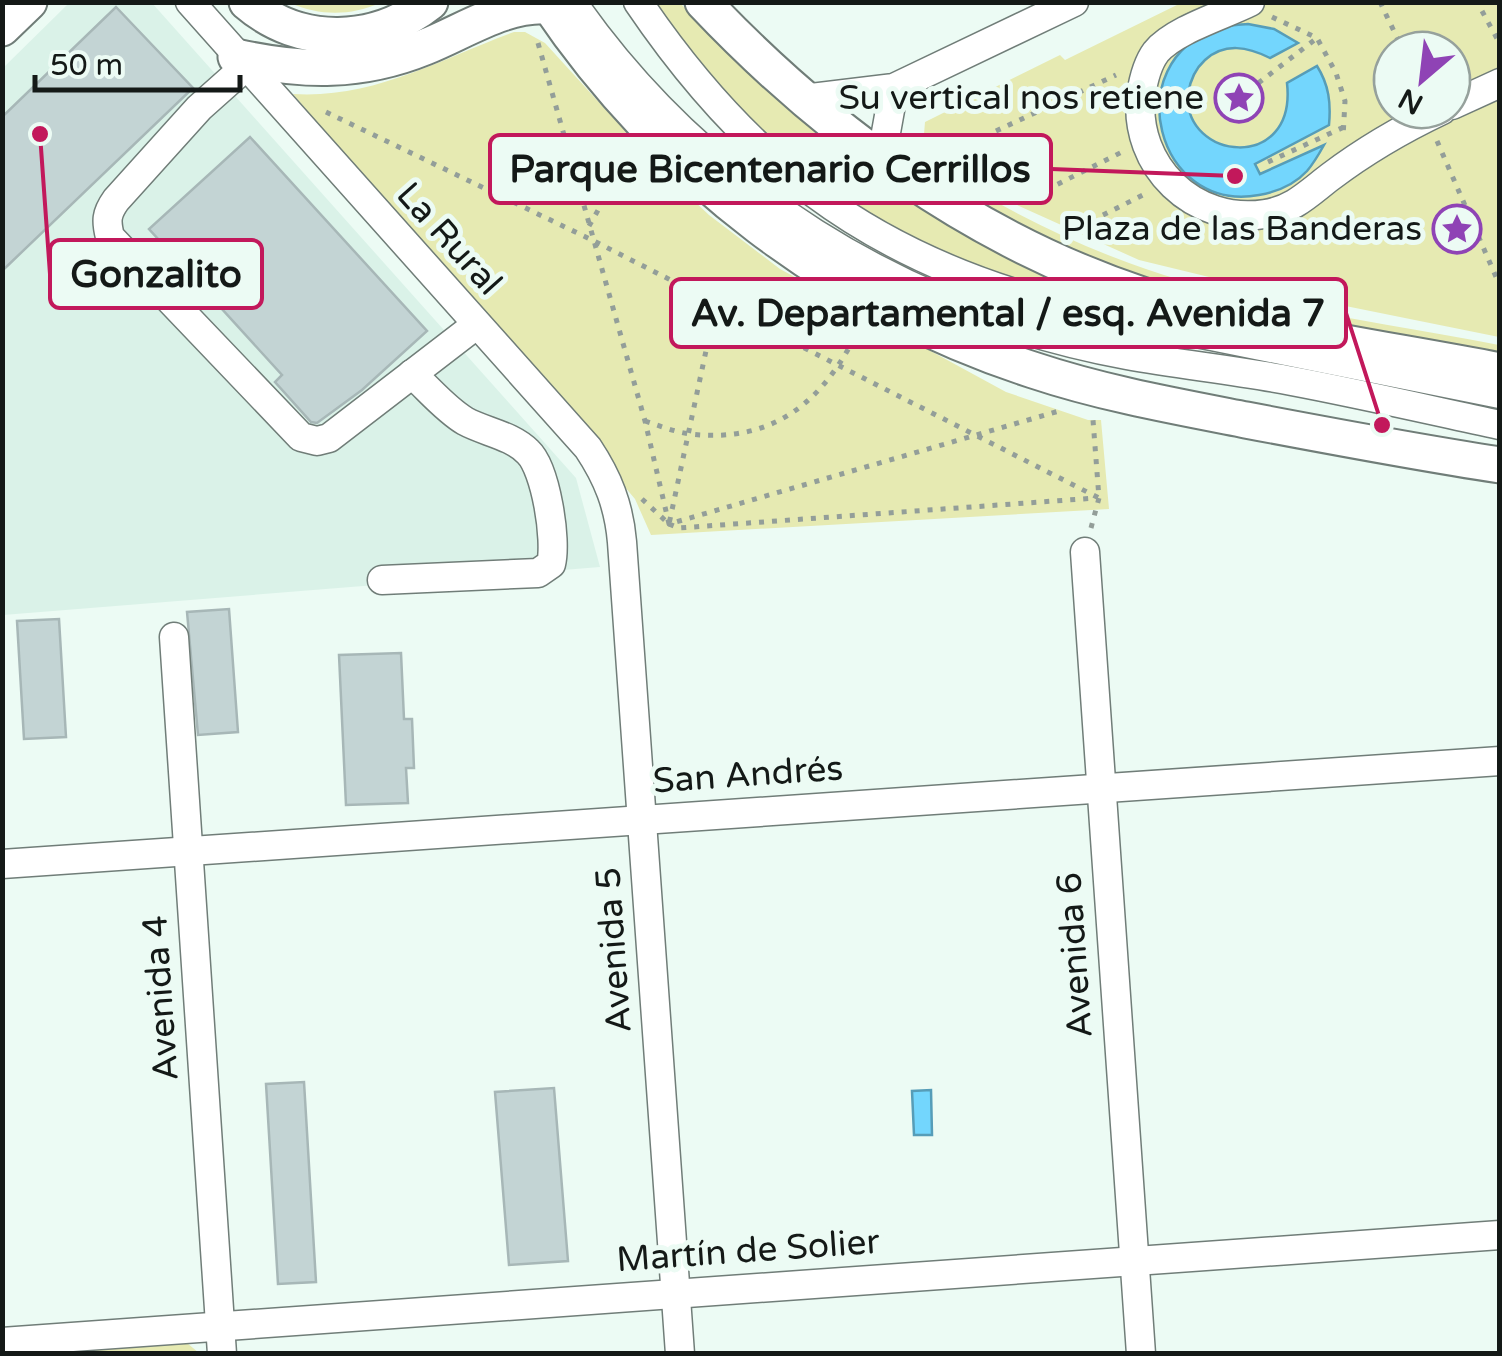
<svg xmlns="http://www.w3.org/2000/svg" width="1502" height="1356" font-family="'Varela Round',sans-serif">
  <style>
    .built { fill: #daf2e8 }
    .green { fill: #e6eab2; fill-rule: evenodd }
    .water { fill: #73d6fd; stroke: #569db8; stroke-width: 2.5 }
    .building { fill: #c3d4d4; stroke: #a7b7b7; stroke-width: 2.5 }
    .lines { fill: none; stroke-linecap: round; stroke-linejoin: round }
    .minor-casing { stroke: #707d78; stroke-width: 31 }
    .major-casing { stroke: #707d78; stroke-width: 39 }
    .path { stroke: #939e99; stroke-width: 5; stroke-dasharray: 5 8; stroke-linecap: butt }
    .minor { stroke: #fff; stroke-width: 28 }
    .major { stroke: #fff; stroke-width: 35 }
    .labels { text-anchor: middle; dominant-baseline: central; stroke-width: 10; stroke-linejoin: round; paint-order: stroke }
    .poi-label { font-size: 35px; fill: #141917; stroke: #ecfbf4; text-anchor: end }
    .street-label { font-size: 35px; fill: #141917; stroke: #ecfbf4 }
    .leader { fill: none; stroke: #c2185b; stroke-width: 4 }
    .callout-dot { fill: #c2185b; stroke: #ecfbf4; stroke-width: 4 }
    .callout { fill: #ecfbf4; stroke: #c2185b; stroke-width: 4 }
    .callout-label { font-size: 38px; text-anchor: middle; font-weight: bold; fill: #141917 }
  </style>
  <rect width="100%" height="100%" fill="#ecfbf4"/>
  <polygon class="built" points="69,3 152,3 576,478 600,567 3,615 3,68"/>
  <g class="green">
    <path d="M290,3L380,2V3C350,16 320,16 290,3Z"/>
    <path d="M653,3H680L754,77L793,111L1133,306C1101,300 1067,297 1036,288C908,252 794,176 708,75C688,52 671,27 653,3Z"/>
    <path d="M1181,3H1499V337L1242,285L1139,260L1019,206L923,146L925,122L1060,55L1065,60ZM1392,50H1452V110H1392Z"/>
    <path d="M514,32H525L545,43L657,166L709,215L780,269L1006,392L1088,420H1101L1109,509L651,535L635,499L293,94C374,99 440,59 514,32Z"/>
    <path d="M901,143C971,191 1049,234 1129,263C1242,305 1381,322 1499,345V355C1319,319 1130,297 971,198C943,181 917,172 901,143Z"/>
    <polygon points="187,1343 199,1353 39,1353"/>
  </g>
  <g class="water">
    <path d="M1248,24L1274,29L1298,43L1270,58C1248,47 1225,42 1205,60C1195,69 1190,81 1188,94C1183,161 1297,173 1287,83L1317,66C1329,85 1331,103 1329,125L1255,164L1260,174L1324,145C1319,154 1313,164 1307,171C1294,185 1276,192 1259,195C1156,214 1118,62 1217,29C1226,25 1238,25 1248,24Z"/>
    <polygon points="931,1090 932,1135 914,1135 912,1091"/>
  </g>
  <g class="building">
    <polygon points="116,7 193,88 2,271 2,117"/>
    <polygon points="250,137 427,331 362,390 317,423 311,422 275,382 282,375 149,229"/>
    <polygon points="229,609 238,732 198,735 187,612"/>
    <polygon points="59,619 66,737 24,739 17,621"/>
    <polygon points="401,653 404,719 412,719 414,768 406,768 408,803 346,805 339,655"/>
    <polygon points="304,1082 316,1282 278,1284 266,1084"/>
    <polygon points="554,1088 568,1261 509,1265 495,1092"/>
  </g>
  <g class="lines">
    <g class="minor-casing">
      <g id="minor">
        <path d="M190,2L588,448C608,478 619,506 622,542L680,1354"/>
        <path d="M572,2C702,189 904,314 1127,355C1182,365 1237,370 1292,381C1361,394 1430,410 1500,425"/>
        <path d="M638,2C745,160 864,253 1048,303L1500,394"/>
        <path d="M1250,2C1224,15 1174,30 1156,52C1147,64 1143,82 1141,95C1133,166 1194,225 1265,214C1293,210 1309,193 1330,177C1363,152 1404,128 1442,110"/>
        <path d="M245,67L199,108L116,200C106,214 106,221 110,237L301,437L317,441L329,438L476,325"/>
        <polyline points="803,99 894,88 1074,2"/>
        <polyline points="1452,105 1500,83"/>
        <polyline points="881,160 894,88"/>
        <polyline points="1085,552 1141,1354"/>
        <path d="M382,580L538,573L551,564C557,541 546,469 528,452C511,435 485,432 465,421C445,409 429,389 412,374"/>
        <polyline points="174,637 222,1354"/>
        <polyline points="2,864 1500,761"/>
        <polyline points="2,1342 1500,1235"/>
      </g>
    </g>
    <g class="major-casing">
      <g id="major">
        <path d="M247,2C300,48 376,45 430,2"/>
        <path d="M547,2C663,174 835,306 1033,370C1102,393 1174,406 1246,420C1330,436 1415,452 1500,465"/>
        <path d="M703,2C825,131 973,239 1142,295C1256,332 1382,348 1500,371"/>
        <polyline points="2,28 29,2"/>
        <path d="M236,57C303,72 361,73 425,47C465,31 505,3 549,6"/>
      </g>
    </g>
    <g class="path">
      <polyline points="1380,2 1403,50"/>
      <polyline points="1482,11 1500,44"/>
      <polyline points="1272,17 1317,38 1336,73 1345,101 1343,137"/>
      <polyline points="538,43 645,421 669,524 1059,411"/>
      <polyline points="1248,91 1317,38"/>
      <polyline points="326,112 592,240 1099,498"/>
      <polyline points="996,131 1116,75"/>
      <polyline points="1437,141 1500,286"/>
      <polyline points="1268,162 1344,127"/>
      <polyline points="1046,190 1124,151"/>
      <polyline points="1103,215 1145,194"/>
      <polyline points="589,226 609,191 640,161"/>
      <polyline points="1173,239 1193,230"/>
      <path d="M645,421C660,426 675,432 690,434C777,444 827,398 861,324"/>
      <polyline points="642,499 669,524 716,304"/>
      <polyline points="669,524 679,528 1096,498"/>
      <polyline points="1091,528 1099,498 1093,420"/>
    </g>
    <use href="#minor" class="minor"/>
    <use href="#major" class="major"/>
  </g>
  <defs>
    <g id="sight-ring" transform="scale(2.5)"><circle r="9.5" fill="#ecfbf4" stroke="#8f43b5" stroke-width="1.5"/><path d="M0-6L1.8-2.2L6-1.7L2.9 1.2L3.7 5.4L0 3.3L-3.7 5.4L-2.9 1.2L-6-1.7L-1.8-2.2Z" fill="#8f43b5"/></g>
  </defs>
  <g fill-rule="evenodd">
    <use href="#sight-ring" x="1239" y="98"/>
    <use href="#sight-ring" x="1457" y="229"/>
  </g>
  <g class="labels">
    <g class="poi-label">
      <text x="1204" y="98">Su vertical nos retiene</text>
      <text x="1422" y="229">Plaza de las Banderas</text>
    </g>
    <g class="street-label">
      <text transform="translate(449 239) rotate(48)">La Rural</text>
      <text transform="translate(748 775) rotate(-4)">San Andrés</text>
      <text transform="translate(614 950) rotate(-94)">Avenida 5</text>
      <text transform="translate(1075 955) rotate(-94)">Avenida 6</text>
      <text transform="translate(161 998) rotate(-94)">Avenida 4</text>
      <text transform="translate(748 1251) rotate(-4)">Martín de Solier</text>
    </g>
  </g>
  <path class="leader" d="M1235 176L1051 169M40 134L50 274M1382 425L1346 313"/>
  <g class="callout-dot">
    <circle cx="1235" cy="176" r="10"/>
    <circle cx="40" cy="134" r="10"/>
    <circle cx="1382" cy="425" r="10"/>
  </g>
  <g class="callout">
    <rect x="490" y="135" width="561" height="68" rx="10"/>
    <rect x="50" y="240" width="212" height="68" rx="10"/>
    <rect x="671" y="279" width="675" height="68" rx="10"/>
  </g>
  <g class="callout-label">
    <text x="770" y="182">Parque Bicentenario Cerrillos</text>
    <text x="156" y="287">Gonzalito</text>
    <text x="1008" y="326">Av. Departamental / esq. Avenida 7</text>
  </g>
  <rect width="1502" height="1356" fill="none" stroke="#141917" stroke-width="10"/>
  <g transform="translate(1422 80) rotate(208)"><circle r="48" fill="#ecfbf4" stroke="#96a19c" stroke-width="2.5"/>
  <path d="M0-8L18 38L0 25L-18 38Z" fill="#8f43b5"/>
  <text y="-15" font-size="28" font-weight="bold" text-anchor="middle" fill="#141917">N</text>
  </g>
  <path d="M35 75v15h205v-15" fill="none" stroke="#141917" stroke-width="5"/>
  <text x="50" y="75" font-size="30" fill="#141917" stroke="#ecfbf4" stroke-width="8" paint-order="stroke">50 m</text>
</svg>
